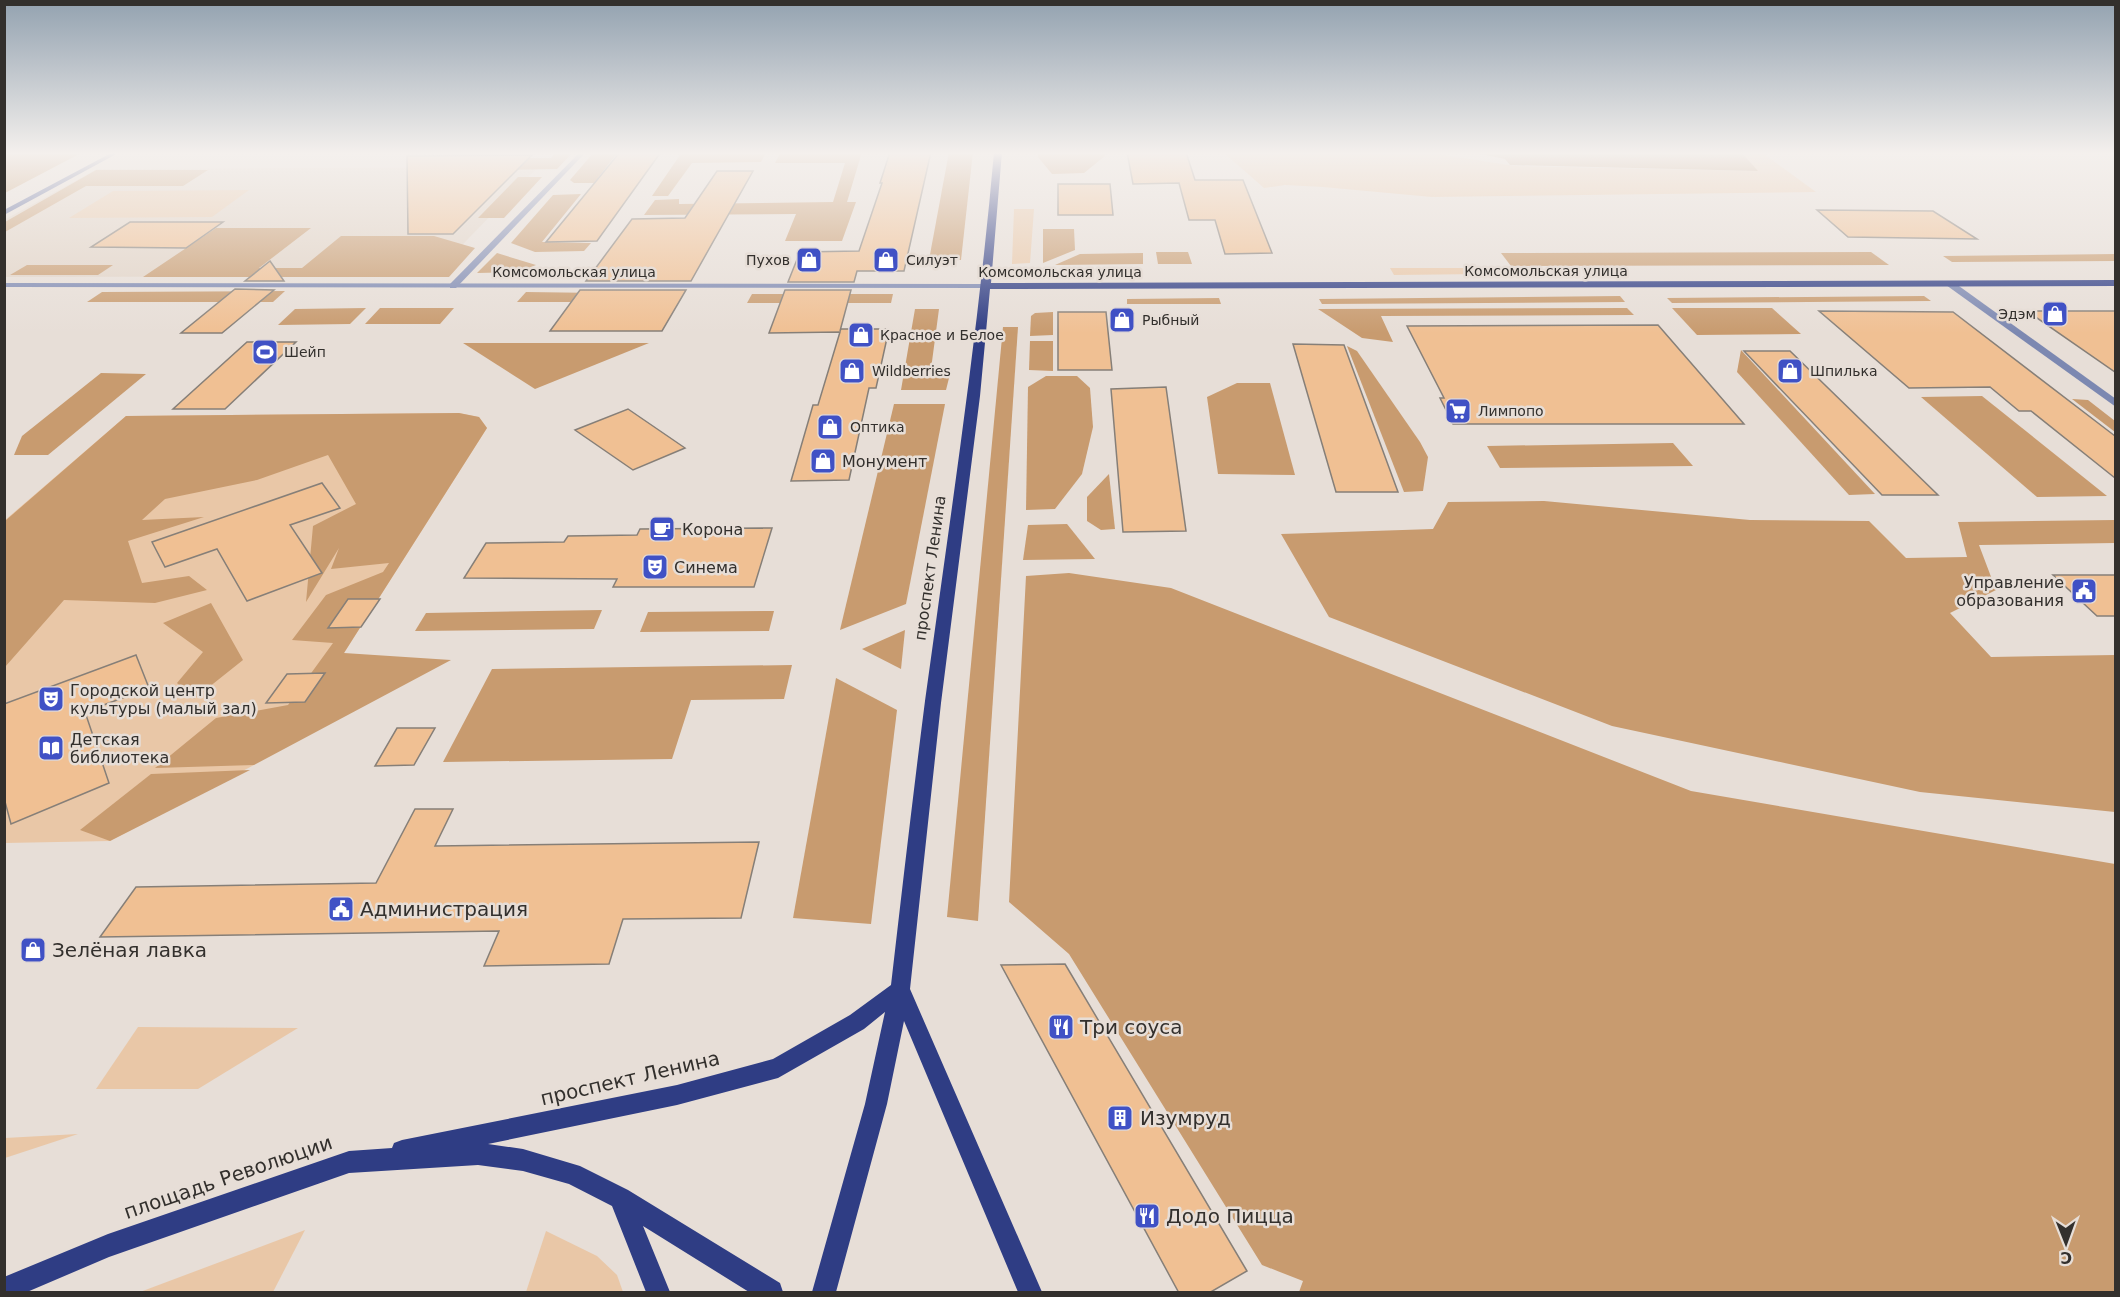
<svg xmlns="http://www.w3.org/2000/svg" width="2120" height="1297" font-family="'DejaVu Sans',sans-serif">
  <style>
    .built { fill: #e1d3c6 }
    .green { fill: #e9c7a7 }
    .forest { fill: #c89b6f }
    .water { fill: #b4875c }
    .building { fill: #f0c093; stroke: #867f78; stroke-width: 1.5 }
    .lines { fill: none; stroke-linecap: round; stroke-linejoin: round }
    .minor { fill: #7c88b1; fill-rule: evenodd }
    .tertiary { fill: #7c88b1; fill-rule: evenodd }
    .secondary { fill: #4e5d97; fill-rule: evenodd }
    .primary { fill: #2f3d84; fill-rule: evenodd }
    .labels { text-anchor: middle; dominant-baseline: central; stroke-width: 5; stroke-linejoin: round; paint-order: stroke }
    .far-poi-label { font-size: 14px; fill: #33302d; stroke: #e7ded7; text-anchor: start }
    .far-street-label { font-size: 14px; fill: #33302d; stroke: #e7ded7 }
    .poi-label { font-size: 16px; fill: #33302d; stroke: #e7ded7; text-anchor: start }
    .street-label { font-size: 16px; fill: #33302d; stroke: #e7ded7 }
    .near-poi-label { font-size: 20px; fill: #33302d; stroke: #e7ded7; text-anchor: start }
    .near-street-label { font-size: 20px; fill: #33302d; stroke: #e7ded7 }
  </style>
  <rect width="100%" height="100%" fill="#e7ded7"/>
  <polygon class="built" points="538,167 432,276 5,277 4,220 97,169"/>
  <g class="green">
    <polygon points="1223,152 1431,152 1430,153 1515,166 1757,171 1741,152 1761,152 1816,192 1432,197 1323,187 1285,185 1264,188"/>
    <polygon points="249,190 212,217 69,218 113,191"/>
    <polygon points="1014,209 1034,209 1030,263 1012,264"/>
    <polygon points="1390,268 1478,268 1482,274 1394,275"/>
    <polygon points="459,413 479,417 487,428 344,653 254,765 110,841 5,843 4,521 126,416"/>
    <polygon points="138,1027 298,1028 198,1089 96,1089"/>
    <polygon points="78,1134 5,1158 5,1138"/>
    <polygon points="305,1230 273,1292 140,1292"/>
    <polygon points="546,1231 597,1256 617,1275 623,1292 526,1292"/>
  </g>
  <g class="forest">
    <polygon points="5,152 83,152 5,193"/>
    <polygon points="556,152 573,152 557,169 499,170 511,158 551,158"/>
    <polygon points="594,152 618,152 594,183 574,183 570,180"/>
    <polygon points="682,152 766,152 761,162 692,163 668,196 652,196"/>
    <polygon points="781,152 862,152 847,202 856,202 842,241 785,241 796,214 644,215 655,200 679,199 679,204 833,202 845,163 775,163"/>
    <polygon points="949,152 973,152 961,260 929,260"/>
    <polygon points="1038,152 1105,152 1105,156 1084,173 1052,174 1038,157"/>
    <polygon points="96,170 208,170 183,186 86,186 5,232 5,222"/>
    <polygon points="518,177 542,177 504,218 478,218"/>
    <polygon points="581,194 542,242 591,243 584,251 535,252 511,243 553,195"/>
    <polygon points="216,228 311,228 259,268 302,268 341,236 434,236 475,248 449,277 143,277"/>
    <polygon points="1074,229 1075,250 1043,263 1043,229"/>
    <polygon points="1156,252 1188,252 1192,264 1158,264"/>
    <polygon points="1871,252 1889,265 1511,266 1501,253"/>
    <polygon points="497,253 536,265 519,272 477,273"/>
    <polygon points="1143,253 1143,264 1055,265 1080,254"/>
    <polygon points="2115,254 2115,261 1952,262 1943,256"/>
    <polygon points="27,265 113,265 98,275 10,275"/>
    <polygon points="285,291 273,302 87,302 102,292"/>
    <polygon points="526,292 600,293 593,302 517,302"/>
    <polygon points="752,294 893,294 891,303 747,303"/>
    <polygon points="1620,296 1625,302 1322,304 1319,299"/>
    <polygon points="1924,296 1931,301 1672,303 1667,298"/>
    <polygon points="1219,298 1221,304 1127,304 1127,299"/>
    <polygon points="366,308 350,324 278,325 295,309"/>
    <polygon points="380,308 454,308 440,324 365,324"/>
    <polygon points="1627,308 1634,315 1381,316 1393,342 1362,338 1318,309"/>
    <polygon points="1672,308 1772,308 1801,334 1697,335"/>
    <polygon points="915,309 939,309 931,369 950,374 946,390 901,390"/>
    <polygon points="1053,312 1053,335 1030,336 1031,316 1035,313"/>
    <polygon points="1003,327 1018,327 978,921 947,917"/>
    <polygon points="1030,341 1053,341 1053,371 1029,370"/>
    <polygon points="463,343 649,343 535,389"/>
    <polygon points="1347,346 1357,351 1420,442 1428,457 1423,491 1404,492"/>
    <polygon points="1741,350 1875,494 1849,495 1737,372"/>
    <polygon points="101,373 146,374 48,455 14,455 22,436"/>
    <polygon points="1046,376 1077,376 1090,388 1093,427 1082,474 1055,509 1026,510 1028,387"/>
    <polygon points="1237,383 1270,383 1295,475 1218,474 1207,397"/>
    <polygon points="1982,396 2107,496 2037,497 1921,397"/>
    <polygon points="2072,399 2088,400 2115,421 2115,432"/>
    <polygon points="894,404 945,404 906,604 840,630"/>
    <polygon points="459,413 479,417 487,428 344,653 451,660 254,765 155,768 216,718 288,705 333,643 292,640 326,595 383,572 389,563 331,569 339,548 306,602 313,526 356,504 328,455 257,480 165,499 142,520 204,517 128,541 142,583 189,576 207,590 155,603 64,600 5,667 5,521 126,416"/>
    <polygon points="1673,443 1693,466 1500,468 1487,446"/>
    <polygon points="1109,474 1115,529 1101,530 1087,521 1087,497"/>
    <polygon points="1544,501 1750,520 1869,521 1906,558 1967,557 1958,522 2115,520 2115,543 1979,545 1996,590 1950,613 1991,657 2115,655 2115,812 1920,792 1612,726 1329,617 1281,534 1433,529 1448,502"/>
    <polygon points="1067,524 1095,559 1023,560 1028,525"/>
    <polygon points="1069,573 1171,588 1691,791 2115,864 2115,1292 1299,1292 1303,1281 1262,1265 1069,954 1009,902 1026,576"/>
    <polygon points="211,603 243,660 194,699 177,683 203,652 163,623"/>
    <polygon points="602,610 594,629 415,631 426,613"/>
    <polygon points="774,611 769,631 640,632 648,612"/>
    <polygon points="905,630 901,669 862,649"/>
    <polygon points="792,665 784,699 691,700 672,759 443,762 492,669"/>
    <polygon points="836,678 897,710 871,924 793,918"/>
    <polygon points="250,770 110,841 80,830 151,774"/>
  </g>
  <polygon class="water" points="1471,152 1741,152 1758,171 1510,165 1505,159"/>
  <g class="building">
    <polygon points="620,152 661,152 597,241 546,242"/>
    <polygon points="890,152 931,152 904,271 857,271 854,282 788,282 800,252 859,251 882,183 880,183"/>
    <polygon points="1127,152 1186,152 1195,180 1243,180 1272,253 1225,254 1215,220 1189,220 1179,183 1133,184"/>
    <polygon points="532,155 453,234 408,234 407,156"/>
    <polygon points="717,171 753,171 691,281 586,281 632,219 685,218"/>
    <polygon points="1058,184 1110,184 1113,215 1058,215"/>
    <polygon points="1817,210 1933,211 1977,239 1848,237"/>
    <polygon points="130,222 223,222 186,248 91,247"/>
    <polygon points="270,261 284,281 245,281"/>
    <polygon points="235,289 274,290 222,333 181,333"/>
    <polygon points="580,290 686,290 662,331 550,331"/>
    <polygon points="785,290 851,290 840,331 841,329 889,329 876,388 869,388 849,480 791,481 813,405 818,405 840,332 769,333"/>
    <polygon points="1819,311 1953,312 2115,436 2115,478 2031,411 2019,411 1990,387 1909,388"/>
    <polygon points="2027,311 2115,311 2115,372"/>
    <polygon points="1058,312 1106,312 1112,370 1058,370"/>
    <polygon points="1658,325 1744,424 1453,424 1440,398 1444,398 1407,326"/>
    <polygon points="247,342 296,342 225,409 173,409"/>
    <polygon points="1293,344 1344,345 1398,492 1336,492"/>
    <polygon points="1744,351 1790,351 1938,495 1882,495"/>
    <polygon points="1166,387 1186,531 1123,532 1111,389"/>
    <polygon points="628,409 685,448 633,470 575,430"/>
    <polygon points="322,483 340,508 290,525 322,573 247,601 217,549 165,567 152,542"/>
    <polygon points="772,528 754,587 613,587 617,579 464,578 486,543 564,542 568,536 637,535 640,529"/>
    <polygon points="2053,575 2115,575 2115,616 2097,616"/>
    <polygon points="348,599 380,599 361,627 328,628"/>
    <polygon points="136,655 149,688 85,712 109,783 11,824 4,798 4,704"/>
    <polygon points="325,673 305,702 266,703 287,674"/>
    <polygon points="397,728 435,728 414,765 375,766"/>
    <polygon points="415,809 453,809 435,846 759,842 741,918 623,919 609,964 484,966 499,931 100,937 136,887 376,883"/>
    <polygon points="1065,964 1247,1271 1209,1293 1179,1293 1001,965"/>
  </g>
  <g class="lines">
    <polygon class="minor" points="580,152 586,152 456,288 450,288 450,284"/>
    <g class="tertiary">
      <polygon points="1946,281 1952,281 2116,399 2116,407 1946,285"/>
      <polygon points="4,283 986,284 990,286 986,288 4,287"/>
    </g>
    <polygon class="secondary" points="113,152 120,152 4,215 4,210"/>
    <path class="primary" d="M994,152H1002L991,283L2116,280V286L990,289L980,396L941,703L910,989L1042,1292H1018L904,1021L887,1104L836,1292H812L865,1104L885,1012L864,1029L778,1078L677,1105L488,1144L523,1149L580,1166L628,1190L780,1283L783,1292H749L643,1226L670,1292H646L612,1206L569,1184L523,1171L478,1165L349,1173L109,1257L27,1292H4V1277L108,1234L349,1151L392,1148L394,1143L402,1140L677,1085L773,1059L850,1015L891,985C902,890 913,795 925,701C950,518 978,336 994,152Z"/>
  </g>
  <linearGradient id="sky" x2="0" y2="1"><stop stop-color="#93a2b0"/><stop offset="0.46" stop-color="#f4f0ed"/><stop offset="1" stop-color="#f4f0ed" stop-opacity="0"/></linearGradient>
  <rect width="2120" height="333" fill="url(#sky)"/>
  <defs>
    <g id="shop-square" transform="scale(1.35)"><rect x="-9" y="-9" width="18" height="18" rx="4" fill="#4051c5" stroke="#e7ded7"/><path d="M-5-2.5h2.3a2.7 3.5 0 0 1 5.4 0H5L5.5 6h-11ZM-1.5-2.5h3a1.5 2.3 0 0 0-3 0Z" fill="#fff"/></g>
    <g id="stadium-square" transform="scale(1.35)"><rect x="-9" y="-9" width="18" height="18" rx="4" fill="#4051c5" stroke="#e7ded7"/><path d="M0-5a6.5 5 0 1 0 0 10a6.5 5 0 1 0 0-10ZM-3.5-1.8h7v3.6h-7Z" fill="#fff"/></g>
    <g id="supermarket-square" transform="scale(1.35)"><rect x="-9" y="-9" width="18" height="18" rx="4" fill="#4051c5" stroke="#e7ded7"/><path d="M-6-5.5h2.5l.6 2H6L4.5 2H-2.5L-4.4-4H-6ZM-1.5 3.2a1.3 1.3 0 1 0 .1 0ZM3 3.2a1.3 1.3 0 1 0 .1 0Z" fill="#fff"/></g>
    <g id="cafe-square" transform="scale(1.35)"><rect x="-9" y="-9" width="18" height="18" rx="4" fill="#4051c5" stroke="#e7ded7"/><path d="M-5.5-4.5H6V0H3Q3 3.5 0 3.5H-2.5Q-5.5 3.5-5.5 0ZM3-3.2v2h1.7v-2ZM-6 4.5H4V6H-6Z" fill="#fff"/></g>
    <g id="theatre-square" transform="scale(1.35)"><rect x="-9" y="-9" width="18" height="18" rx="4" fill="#4051c5" stroke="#e7ded7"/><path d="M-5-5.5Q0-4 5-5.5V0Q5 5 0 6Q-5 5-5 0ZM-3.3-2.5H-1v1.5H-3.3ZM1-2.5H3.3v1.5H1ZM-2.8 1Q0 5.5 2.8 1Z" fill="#fff"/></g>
    <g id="civic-square" transform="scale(1.35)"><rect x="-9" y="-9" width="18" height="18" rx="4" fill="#4051c5" stroke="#e7ded7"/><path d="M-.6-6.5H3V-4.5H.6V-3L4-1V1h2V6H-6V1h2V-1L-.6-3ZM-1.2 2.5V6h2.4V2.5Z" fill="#fff"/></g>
    <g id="library-square" transform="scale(1.35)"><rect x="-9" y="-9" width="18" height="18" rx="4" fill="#4051c5" stroke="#e7ded7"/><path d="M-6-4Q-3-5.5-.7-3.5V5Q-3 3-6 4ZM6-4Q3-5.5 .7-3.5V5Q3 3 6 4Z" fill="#fff"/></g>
    <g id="restaurant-square" transform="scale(1.35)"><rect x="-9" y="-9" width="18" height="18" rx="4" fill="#4051c5" stroke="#e7ded7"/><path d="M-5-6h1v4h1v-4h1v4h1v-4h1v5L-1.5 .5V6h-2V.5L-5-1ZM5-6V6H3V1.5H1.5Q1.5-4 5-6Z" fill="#fff"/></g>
    <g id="building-square" transform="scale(1.35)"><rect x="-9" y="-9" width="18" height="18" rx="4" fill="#4051c5" stroke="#e7ded7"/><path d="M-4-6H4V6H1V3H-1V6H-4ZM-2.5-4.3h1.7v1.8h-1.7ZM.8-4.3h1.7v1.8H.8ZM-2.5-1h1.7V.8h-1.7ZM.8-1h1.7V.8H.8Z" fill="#fff"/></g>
  </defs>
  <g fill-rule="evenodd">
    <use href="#shop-square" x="809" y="260"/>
    <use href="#shop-square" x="886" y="260"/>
    <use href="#shop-square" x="2055" y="314"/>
    <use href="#shop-square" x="1122" y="320"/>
    <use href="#shop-square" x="861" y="335"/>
    <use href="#stadium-square" x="265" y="352"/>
    <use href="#shop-square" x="852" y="371"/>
    <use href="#shop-square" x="1790" y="371"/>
    <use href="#supermarket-square" x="1458" y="411"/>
    <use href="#shop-square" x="830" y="427"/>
    <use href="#shop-square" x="823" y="461"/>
    <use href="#cafe-square" x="662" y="529"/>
    <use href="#theatre-square" x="655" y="567"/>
    <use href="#civic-square" x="2084" y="591"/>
    <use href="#theatre-square" x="51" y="699"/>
    <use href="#library-square" x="51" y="748"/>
    <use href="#civic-square" x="341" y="909"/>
    <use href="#shop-square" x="33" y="950"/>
    <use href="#restaurant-square" x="1061" y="1027"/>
    <use href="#building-square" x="1120" y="1118"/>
    <use href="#restaurant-square" x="1147" y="1216"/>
  </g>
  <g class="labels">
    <g class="far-poi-label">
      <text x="790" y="260" text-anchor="end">Пухов</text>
      <text x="906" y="260">Силуэт</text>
      <text x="2036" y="314" text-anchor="end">Эдэм</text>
      <text x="1142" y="320">Рыбный</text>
      <text x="880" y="335">Красное и Белое</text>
      <text x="284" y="352">Шейп</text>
      <text x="872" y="371">Wildberries</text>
      <text x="1810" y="371">Шпилька</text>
      <text x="1478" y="411">Лимпопо</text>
      <text x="850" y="427">Оптика</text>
    </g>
    <g class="far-street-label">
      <text x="1546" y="271">Комсомольская улица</text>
      <text x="574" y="272">Комсомольская улица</text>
      <text x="1060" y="272">Комсомольская улица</text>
    </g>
    <g class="poi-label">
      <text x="842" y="461">Монумент</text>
      <text x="682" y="529">Корона</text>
      <text x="674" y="567">Синема</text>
      <text x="2064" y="582" text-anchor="end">Управление<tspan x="2064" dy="18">образования</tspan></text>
      <text x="70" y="690">Городской центр<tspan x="70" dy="18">культуры (малый зал)</tspan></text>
      <text x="70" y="739">Детская<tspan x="70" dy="18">библиотека</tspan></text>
    </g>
    <g class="street-label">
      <text transform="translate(930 568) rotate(-82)">проспект Ленина</text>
    </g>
    <g class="near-poi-label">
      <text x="360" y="909">Администрация</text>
      <text x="52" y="950">Зелёная лавка</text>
      <text x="1080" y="1027">Три соуса</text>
      <text x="1140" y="1118">Изумруд</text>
      <text x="1166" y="1216">Додо Пицца</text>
    </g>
    <g class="near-street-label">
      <text transform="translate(630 1078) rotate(-13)">проспект Ленина</text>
      <text transform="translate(228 1177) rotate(-19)">площадь Революции</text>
    </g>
  </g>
  <rect width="2120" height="1297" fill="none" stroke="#33302d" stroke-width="12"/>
  <g transform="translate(2066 1243) rotate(179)" stroke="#e7ded7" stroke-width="4.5" paint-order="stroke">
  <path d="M0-4.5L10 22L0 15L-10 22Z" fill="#33302d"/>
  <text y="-9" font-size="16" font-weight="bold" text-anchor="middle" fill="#33302d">С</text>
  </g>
</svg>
